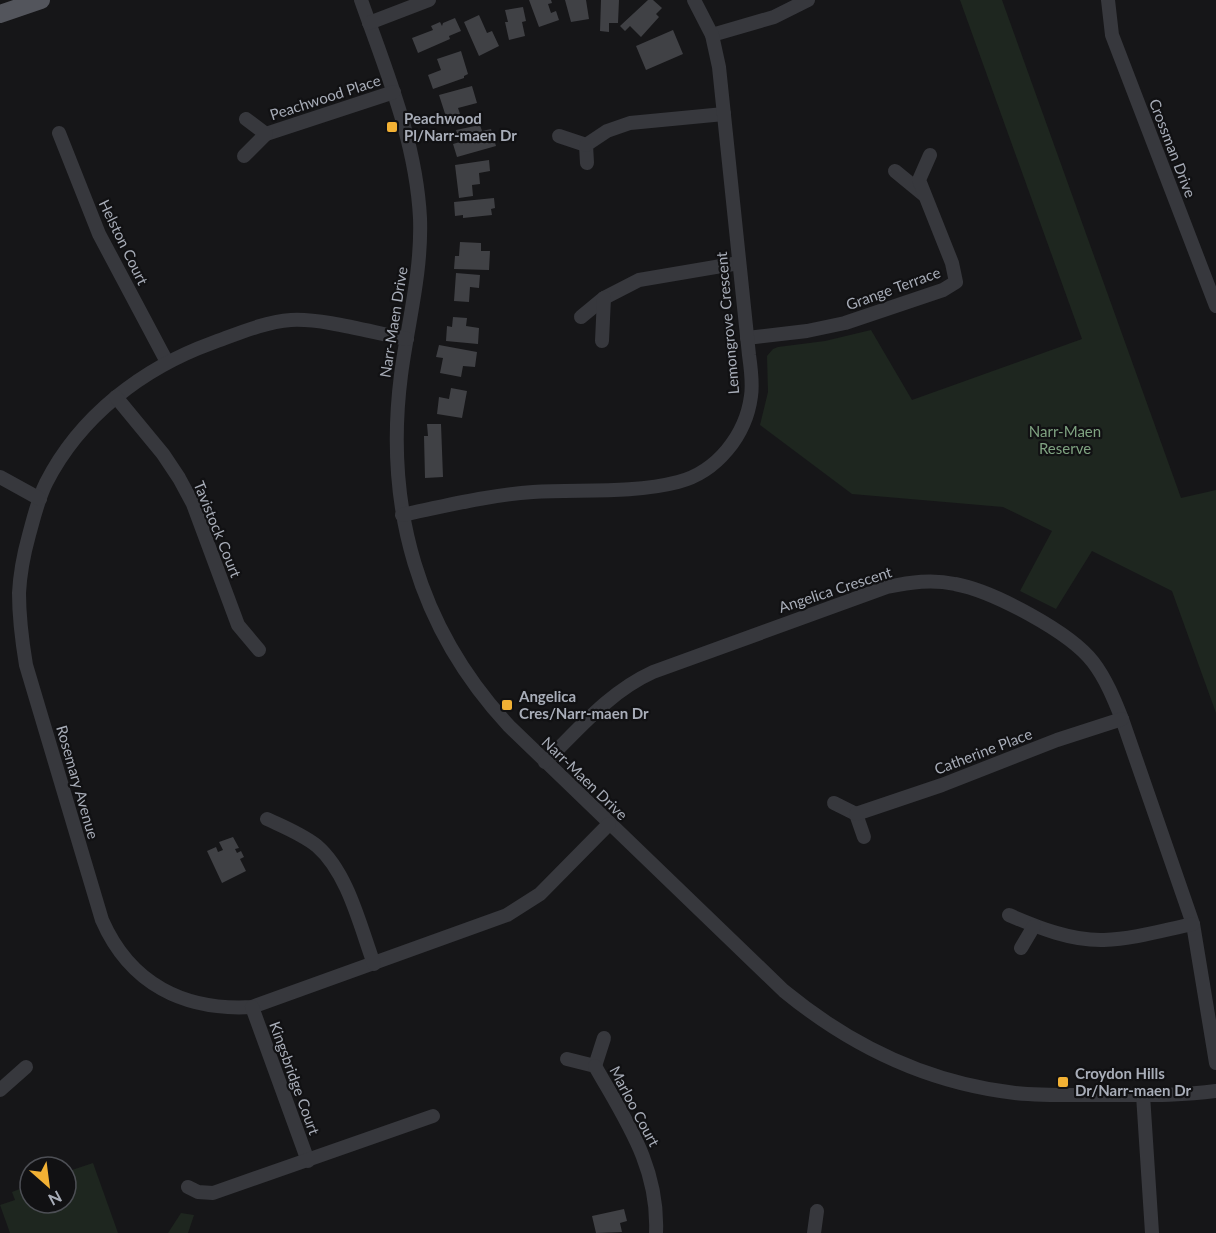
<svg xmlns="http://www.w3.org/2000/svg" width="1216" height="1233" font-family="Lato,sans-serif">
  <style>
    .green { fill: #1e261f }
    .building { fill: #404145 }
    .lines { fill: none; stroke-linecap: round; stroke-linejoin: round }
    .minor { stroke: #37383d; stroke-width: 14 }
    .major { stroke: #53555c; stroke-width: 18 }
    .poi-dot { fill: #f2b134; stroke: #111113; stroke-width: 2 }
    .labels { text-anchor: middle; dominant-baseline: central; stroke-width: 4.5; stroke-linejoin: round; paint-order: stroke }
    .street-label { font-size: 15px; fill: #a8adb8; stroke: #111113 }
    .poi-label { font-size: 15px; font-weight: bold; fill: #a8adb8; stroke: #111113; text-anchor: start }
    .park-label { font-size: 15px; fill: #7fa381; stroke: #111113 }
  </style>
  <rect width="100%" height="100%" fill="#161618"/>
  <g class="green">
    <polygon points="960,0 1002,0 1181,498 1216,490 1216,713 1172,591 1092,551 1056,609 1020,591 1052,531 1003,507 852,494 760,425 768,392 767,356 773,349 778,347 825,341 871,330 912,400 1082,339"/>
    <polygon points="93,1163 118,1233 10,1233 0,1205 15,1200 12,1192 30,1185 30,1203 66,1203 66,1172"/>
    <polygon points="181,1213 194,1215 188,1233 168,1233"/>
  </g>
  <g class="building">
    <polygon points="529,0 551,0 552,3 548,4 551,13 556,11 559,20 539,27"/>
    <polygon points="565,0 586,0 589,19 571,22"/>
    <polygon points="601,0 619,0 618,23 609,23 609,32 600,31"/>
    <polygon points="648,0 653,0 662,8 656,14 659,17 641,37 630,26 625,31 620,26"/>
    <polygon points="523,7 526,21 522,22 525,36 509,40 505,22 508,22 505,10"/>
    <polygon points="479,15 487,33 492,31 499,46 479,56 464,22"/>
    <polygon points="455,18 461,31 449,36 450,39 418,53 412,38 433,30 431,26 440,22 442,26 443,23"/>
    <polygon points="673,30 683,54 646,70 636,46"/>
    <polygon points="461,51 468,74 464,76 464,78 433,89 428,75 441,70 437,59"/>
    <polygon points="472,86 477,103 458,108 463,123 449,126 439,95"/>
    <polygon points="480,125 482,131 491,129 496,146 457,157 453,144 460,142 456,130"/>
    <polygon points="489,160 490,171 479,173 480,184 472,185 473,196 459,198 455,165"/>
    <polygon points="494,198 495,208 491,209 492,215 463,218 463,215 455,216 454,202"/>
    <polygon points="460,242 481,243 481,251 490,251 489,270 454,269 455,256 459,256"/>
    <polygon points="456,273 480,275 479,288 470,287 469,302 454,301"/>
    <polygon points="453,317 467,318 466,326 479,328 478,344 446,341 447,326 452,327"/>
    <polygon points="439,345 477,352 475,367 463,366 461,377 440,373 443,358 436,357"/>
    <polygon points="451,388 467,391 462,418 437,414 439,397 449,399"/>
    <polygon points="427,424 441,424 443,477 425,478 424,436 428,436"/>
    <polygon points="233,837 239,848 235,849 237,853 241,851 244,857 240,859 246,871 222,883 207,851 216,847 218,852 223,850 219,842"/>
    <polygon points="624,1209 627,1221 620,1223 622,1232 596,1233 592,1216"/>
  </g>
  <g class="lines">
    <g class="minor">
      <path d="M361,0C386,71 416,141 420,218C422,272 408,322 401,375C384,507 418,628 509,726L784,991C851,1046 928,1083 1015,1093C1045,1096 1076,1095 1106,1095C1143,1095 1180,1096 1216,1091"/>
      <polyline points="1108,0 1112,35 1216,306"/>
      <polyline points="369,23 429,0"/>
      <polyline points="712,35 774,17 808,0"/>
      <polyline points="59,133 99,234 167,362"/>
      <polyline points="266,134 394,92"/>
      <polyline points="559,136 586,145 587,163"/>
      <polyline points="586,145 607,131 630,123 724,114"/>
      <polyline points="244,156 266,134 246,119"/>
      <polyline points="895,171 923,194"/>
      <polyline points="581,317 604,298 639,280 739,263"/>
      <polyline points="747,338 807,331 845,323 943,290 956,282 952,263 919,180 930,155"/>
      <path d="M407,339C374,333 323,318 291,320C264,322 237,334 212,343C143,368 80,416 46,483C38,499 34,517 29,535C24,553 20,574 19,593C19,618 22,641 26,665L102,920C130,984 184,1011 252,1007L507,915L540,894L609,824"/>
      <polyline points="602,341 604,298"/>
      <polyline points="116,397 163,454 179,478 193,504 238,625 259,650"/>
      <polyline points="0,477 40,499"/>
      <path d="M402,515C445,506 489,495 533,492C580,489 631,494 678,482C717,472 746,435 751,396C753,383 751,369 749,355L719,67L712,35L694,0"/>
      <path d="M545,762C579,729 609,692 653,672L887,587C911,582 932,579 955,584C993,591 1070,632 1093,662C1106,679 1114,699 1122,719L1193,924L1216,1063"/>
      <polyline points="834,803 856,814 864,837"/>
      <polyline points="856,814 942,785 1057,740 1122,719"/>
      <path d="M267,819C284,827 302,834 317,846C348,873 360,926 374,964"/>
      <path d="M1009,915C1039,928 1072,941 1104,940C1134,939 1164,930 1193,924"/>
      <polyline points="1021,948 1034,926"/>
      <polyline points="252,1007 308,1161"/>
      <polyline points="567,1059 595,1066 604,1038"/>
      <path d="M595,1066C626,1121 659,1167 656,1233"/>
      <polyline points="0,1090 26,1067"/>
      <polyline points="1143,1095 1152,1233"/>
      <polyline points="188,1187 198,1192 213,1193 433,1116"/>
      <polyline points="814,1233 817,1211"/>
    </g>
    <polyline class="major" points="0,14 41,0"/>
  </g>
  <g class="poi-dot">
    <rect x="386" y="121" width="12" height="12" rx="3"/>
    <rect x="501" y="699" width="12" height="12" rx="3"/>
    <rect x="1057" y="1076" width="12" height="12" rx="3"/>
  </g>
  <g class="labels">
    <g class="street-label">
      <text transform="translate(325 97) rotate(-18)">Peachwood Place</text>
      <text transform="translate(1173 148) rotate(69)">Crossman Drive</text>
      <text transform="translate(124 242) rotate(64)">Helston Court</text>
      <text transform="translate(893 288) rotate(-20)">Grange Terrace</text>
      <text transform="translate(393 322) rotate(-81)">Narr-Maen Drive</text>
      <text transform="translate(727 323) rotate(-95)">Lemongrove Crescent</text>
      <text transform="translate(218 529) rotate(68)">Tavistock Court</text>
      <text transform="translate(835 589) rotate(-18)">Angelica Crescent</text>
      <text transform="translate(983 751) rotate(-21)">Catherine Place</text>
      <text transform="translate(585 778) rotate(44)">Narr-Maen Drive</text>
      <text transform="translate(78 782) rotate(74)">Rosemary Avenue</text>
      <text transform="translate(295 1078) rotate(70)">Kingsbridge Court</text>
      <text transform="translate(635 1106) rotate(62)">Marloo Court</text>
    </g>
    <g class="poi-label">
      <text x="404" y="118">Peachwood<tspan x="404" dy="17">Pl/Narr-maen Dr</tspan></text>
      <text x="519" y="696">Angelica<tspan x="519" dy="17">Cres/Narr-maen Dr</tspan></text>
      <text x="1075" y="1073">Croydon Hills<tspan x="1075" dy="17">Dr/Narr-maen Dr</tspan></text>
    </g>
    <g class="park-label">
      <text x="1065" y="431">Narr-Maen<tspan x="1065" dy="17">Reserve</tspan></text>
    </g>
  </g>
  <g transform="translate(48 1185) rotate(152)"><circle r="28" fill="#111113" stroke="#4d4f55" stroke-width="1.5"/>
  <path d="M0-4.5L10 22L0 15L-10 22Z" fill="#f2b134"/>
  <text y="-9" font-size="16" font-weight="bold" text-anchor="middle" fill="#a8adb8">N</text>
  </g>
</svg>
